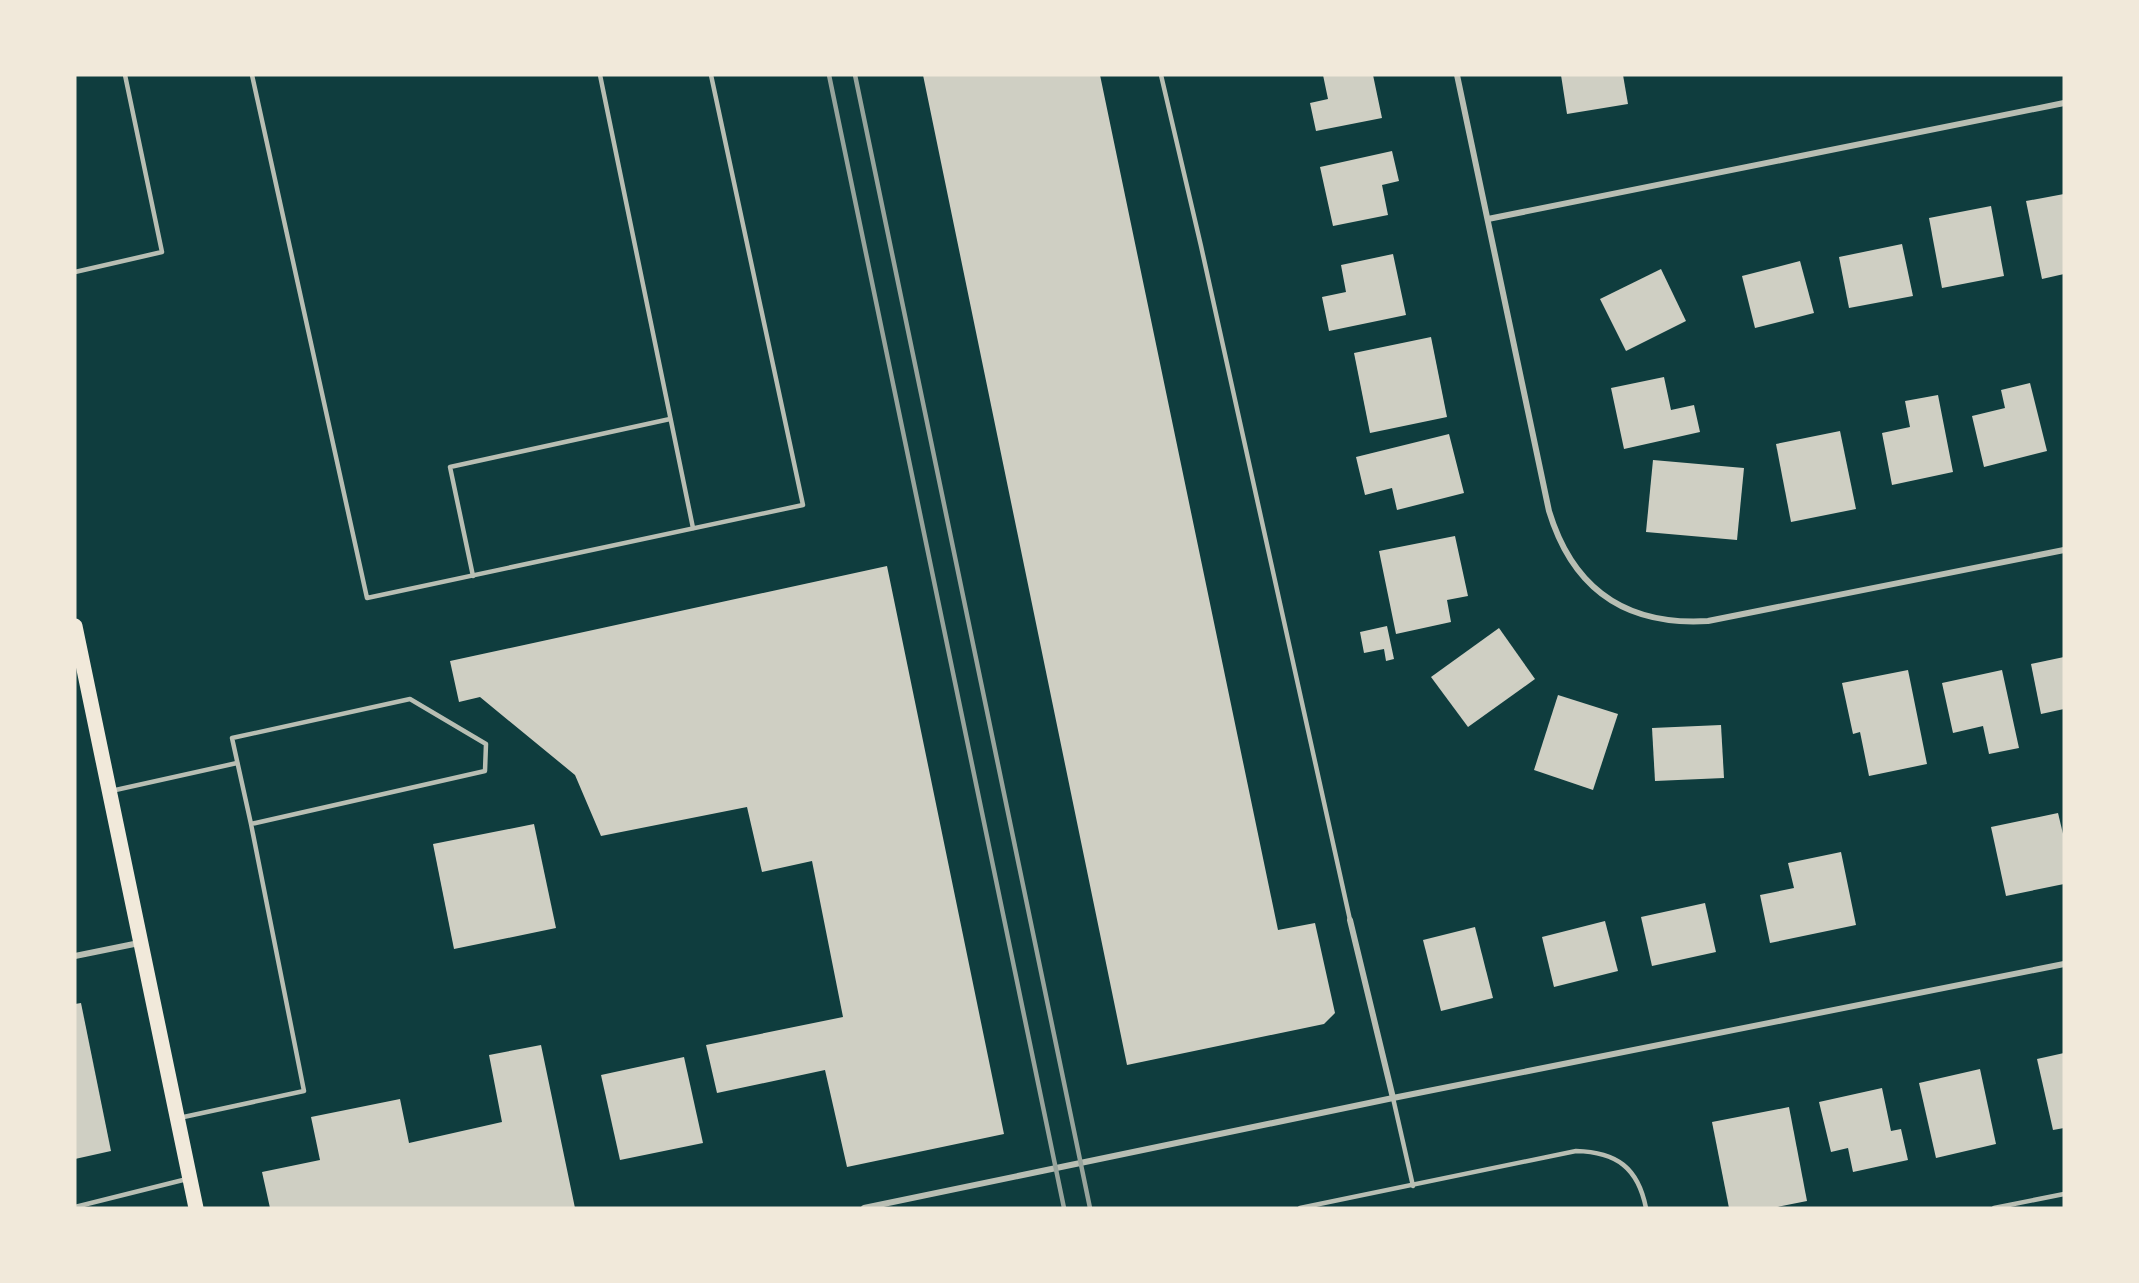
<svg xmlns="http://www.w3.org/2000/svg" width="2139" height="1283" font-family="Rubik,sans-serif">
  <style>
    .building { fill: #cfcfc3 }
    .lines { fill: none; stroke-linecap: round; stroke-linejoin: round }
    .service { stroke: #b8beb3; stroke-width: 4.5 }
    .minor { stroke: #b8beb3; stroke-width: 6 }
    .primary { stroke: #f1e9da; stroke-width: 15 }
    .rail { stroke: #97a49c; stroke-width: 4.5 }
  </style>
  <rect width="100%" height="100%" fill="#0f3d3e"/>
  <g class="building">
    <polygon points="923,75 1100,75 1278,930 1315,923 1335,1013 1324,1024 1127,1065"/>
    <polygon points="1323,75 1373,75 1382,118 1316,131 1310,103 1328,99"/>
    <polygon points="1561,75 1623,75 1628,104 1567,114"/>
    <polygon points="1392,151 1399,181 1382,185 1388,215 1333,226 1320,167"/>
    <polygon points="2064,194 2064,274 2042,279 2026,201"/>
    <polygon points="1991,206 2004,276 1942,288 1929,218"/>
    <polygon points="1902,244 1913,296 1849,308 1839,257"/>
    <polygon points="1393,254 1406,315 1329,331 1322,297 1346,292 1341,265"/>
    <polygon points="1800,261 1814,313 1755,328 1742,276"/>
    <polygon points="1661,269 1686,321 1626,351 1600,299"/>
    <polygon points="1431,337 1447,417 1370,433 1354,353"/>
    <polygon points="1664,377 1671,410 1694,405 1700,432 1624,449 1611,388"/>
    <polygon points="2030,383 2047,451 1984,467 1972,416 2005,408 2001,390"/>
    <polygon points="1938,395 1953,472 1892,485 1882,433 1910,427 1905,401"/>
    <polygon points="1840,431 1856,509 1791,522 1776,444"/>
    <polygon points="1449,434 1464,493 1397,510 1392,488 1365,495 1356,457"/>
    <polygon points="1653,460 1744,468 1737,540 1646,532"/>
    <polygon points="1455,536 1468,596 1447,600 1451,622 1396,634 1379,551"/>
    <polygon points="887,566 1004,1134 847,1167 825,1070 717,1093 706,1045 843,1017 812,861 762,872 747,807 601,836 575,775 480,697 459,702 450,661"/>
    <polygon points="1387,626 1394,659 1386,661 1384,649 1364,653 1360,632"/>
    <polygon points="1499,628 1535,679 1468,727 1431,677"/>
    <polygon points="2064,657 2064,709 2041,714 2031,664"/>
    <polygon points="1908,670 1927,764 1869,776 1860,732 1853,734 1842,683"/>
    <polygon points="2002,670 2019,748 1989,754 1983,726 1953,733 1942,683"/>
    <polygon points="1558,695 1618,714 1593,790 1534,770"/>
    <polygon points="1721,725 1724,778 1655,781 1652,728"/>
    <polygon points="2058,813 2064,838 2064,884 2006,896 1991,827"/>
    <polygon points="534,824 556,928 454,949 433,844"/>
    <polygon points="1841,852 1856,925 1770,943 1760,895 1794,888 1788,863"/>
    <polygon points="1705,903 1716,952 1652,966 1641,917"/>
    <polygon points="1605,921 1618,971 1554,987 1542,937"/>
    <polygon points="1475,927 1493,998 1441,1011 1423,940"/>
    <polygon points="81,1003 111,1151 75,1159 75,1004"/>
    <polygon points="541,1045 575,1208 270,1208 262,1172 320,1160 311,1117 400,1099 409,1143 502,1122 489,1055"/>
    <polygon points="2064,1053 2064,1128 2053,1130 2037,1059"/>
    <polygon points="684,1057 703,1143 620,1160 601,1075"/>
    <polygon points="1980,1069 1996,1144 1936,1158 1919,1083"/>
    <polygon points="1882,1088 1891,1131 1901,1129 1908,1160 1853,1172 1848,1148 1831,1152 1819,1102"/>
    <polygon points="1789,1107 1807,1201 1772,1208 1729,1208 1712,1122"/>
  </g>
  <g class="lines">
    <g class="service">
      <polyline points="252,75 367,598 803,505 711,75"/>
      <polyline points="600,75 693,528"/>
      <polyline points="1161,75 1201,246 1350,920"/>
      <polyline points="75,272 162,252 125,75"/>
      <polyline points="473,576 450,467 670,419"/>
      <polyline points="111,791 237,763"/>
      <polyline points="1393,1098 1413,1186"/>
      <polyline points="179,1118 304,1091 251,824 232,738 410,699 486,744 485,771 251,824"/>
      <polyline points="75,1207 187,1179"/>
      <path d="M1300,1208L1576,1151C1617,1152 1638,1168 1646,1208"/>
      <polyline points="1994,1208 2064,1194"/>
    </g>
    <g class="minor">
      <path d="M1457,75L1549,511C1573,590 1627,626 1708,621L2064,550"/>
      <polyline points="1488,219 2064,103"/>
      <polyline points="1350,920 1393,1098"/>
      <polyline points="75,956 139,943"/>
      <polyline points="864,1208 1393,1098 2064,964"/>
    </g>
    <polyline class="primary" points="75,626 196,1208"/>
    <g class="rail">
      <polyline points="829,75 1064,1208"/>
      <polyline points="855,75 1090,1208"/>
    </g>
  </g>
  <rect width="2139" height="1283" fill="none" stroke="#f1e9da" stroke-width="153"/>
</svg>
